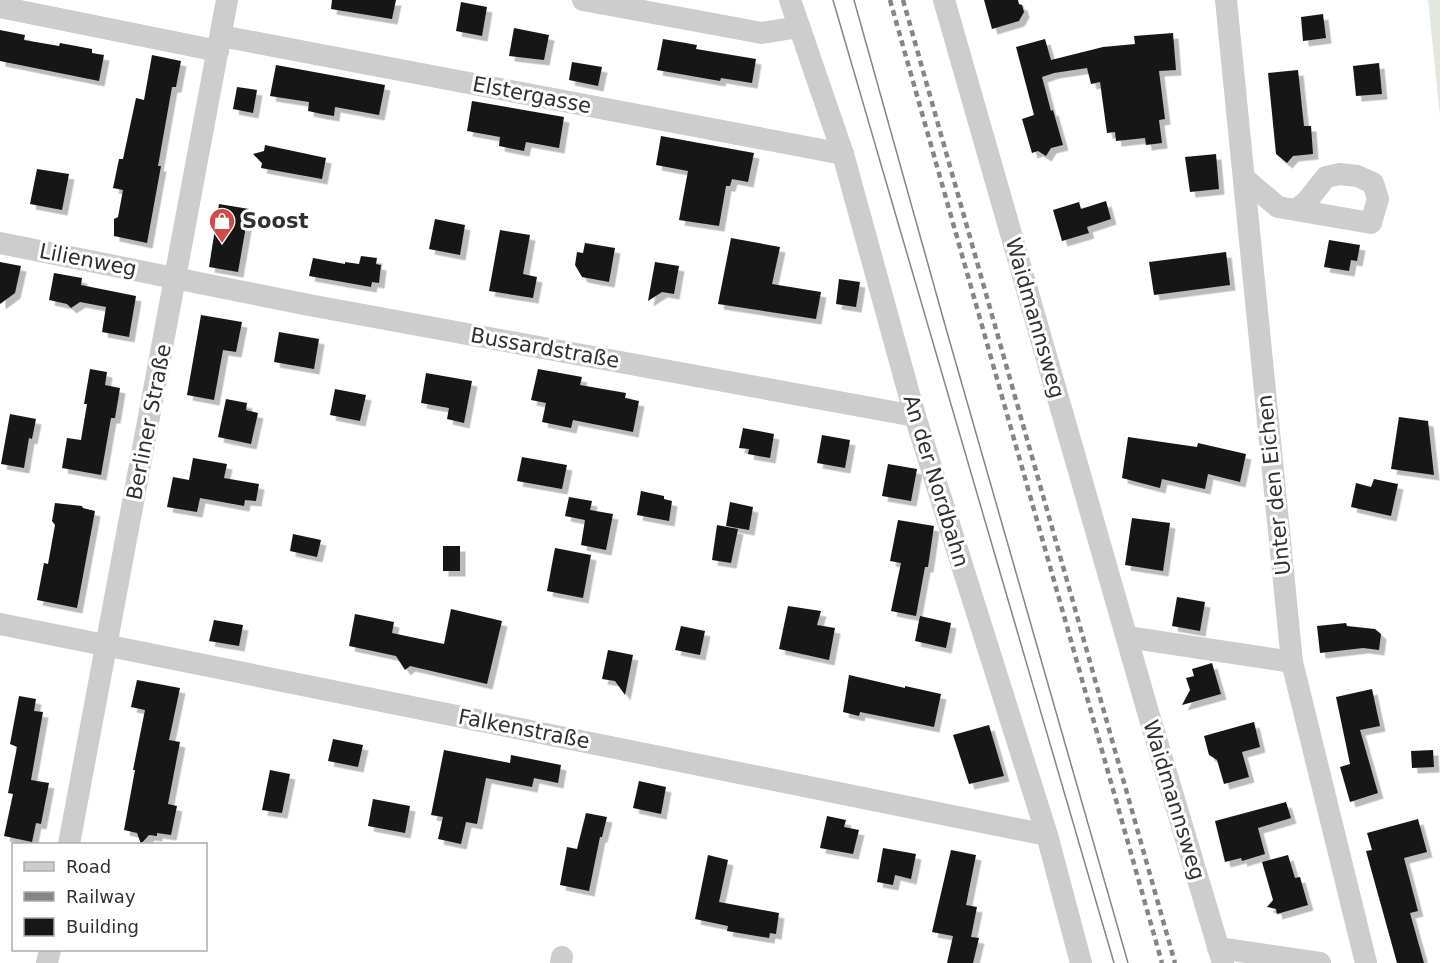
<svg xmlns="http://www.w3.org/2000/svg" width="1440" height="963" font-family="'DejaVu Sans',sans-serif">
  <style>
    .green { fill: #e2e8dd }
    .building { fill: #171717; filter: url(#shadow) }
    .lines { fill: none; stroke-linecap: round; stroke-linejoin: round }
    .street { stroke: #cdcdcd; stroke-width: 22 }
    .tram { stroke: #858585; stroke-width: 1.5 }
    .rail { stroke: #858585; stroke-width: 4.5; stroke-dasharray: 6 4.5; stroke-linecap: butt }
    .labels { text-anchor: middle; dominant-baseline: central; stroke-width: 6; stroke-linejoin: round; paint-order: stroke }
    .street-label { font-size: 21px; fill: #303030; stroke: #fff }
    .poi-label { font-size: 21px; font-weight: bold; fill: #303030; stroke: #fff; text-anchor: start }
  </style>
  <defs>
    <filter id="shadow"><feDropShadow dx="5.5" dy="5.5" stdDeviation="0" flood-color="#0004"/></filter>
  </defs>
  <rect width="100%" height="100%" fill="#fff"/>
  <polygon class="green" points="1428,0 1440,0 1440,116"/>
  <g class="building">
    <polygon points="332,0 396,0 392,19 331,9"/>
    <polygon points="984,0 1018,0 1019,4 1022,5 1024,12 1019,21 992,29"/>
    <polygon points="461,2 487,7 482,36 456,31"/>
    <polygon points="1323,14 1326,38 1303,41 1301,17"/>
    <polygon points="514,28 549,35 544,60 509,56"/>
    <polygon points="0,30 25,35 24,40 59,46 60,43 92,49 92,53 104,55 99,81 0,61"/>
    <polygon points="1173,33 1176,70 1159,71 1165,119 1159,120 1162,143 1146,145 1145,138 1116,141 1115,132 1107,133 1100,82 1091,84 1087,68 1054,73 1042,77 1051,111 1053,110 1063,145 1051,148 1046,156 1038,151 1032,153 1022,119 1034,115 1016,47 1045,39 1051,60 1103,47 1135,44 1134,36"/>
    <polygon points="663,39 697,45 696,49 756,59 752,83 721,78 720,81 657,70"/>
    <polygon points="152,55 181,61 176,87 172,87 158,166 161,166 147,243 114,236 114,219 118,217 123,190 113,188 119,159 123,159 136,98 144,100"/>
    <polygon points="572,62 602,67 598,86 569,80"/>
    <polygon points="1379,63 1382,94 1356,96 1353,66"/>
    <polygon points="276,65 385,85 379,115 335,107 334,116 322,114 308,111 309,102 270,96"/>
    <polygon points="1298,70 1304,126 1311,126 1313,154 1293,156 1287,163 1276,154 1268,73"/>
    <polygon points="237,87 257,90 253,113 233,109"/>
    <polygon points="472,101 564,117 559,148 526,142 524,151 499,146 500,137 467,131"/>
    <polygon points="661,136 754,153 748,182 732,179 730,186 726,186 719,226 679,220 688,171 656,165"/>
    <polygon points="265,145 326,158 322,179 261,168 262,163 253,154 264,151"/>
    <polygon points="1216,154 1219,189 1190,192 1185,157"/>
    <polygon points="37,169 69,174 62,210 30,204"/>
    <polygon points="1106,201 1111,219 1087,227 1089,233 1062,241 1053,210 1079,202 1081,209"/>
    <polygon points="219,204 249,209 238,272 209,267"/>
    <polygon points="435,219 465,225 460,255 429,249"/>
    <polygon points="500,230 530,235 523,274 537,277 533,298 489,291"/>
    <polygon points="731,238 780,247 772,284 821,292 816,319 718,304"/>
    <polygon points="1329,240 1360,245 1357,261 1351,260 1349,271 1324,267"/>
    <polygon points="585,243 615,248 609,282 582,277 575,265 577,252 583,253"/>
    <polygon points="1226,252 1230,285 1154,295 1149,262"/>
    <polygon points="361,256 377,258 376,264 381,265 379,283 372,282 371,287 309,276 313,258 345,264 345,262 359,264"/>
    <polygon points="0,262 21,266 15,293 0,304"/>
    <polygon points="655,262 679,266 674,294 662,292 648,301"/>
    <polygon points="54,273 82,278 81,285 136,296 129,337 102,332 106,307 80,302 71,308 67,304 49,300"/>
    <polygon points="839,279 860,282 856,307 836,304"/>
    <polygon points="201,315 242,322 236,352 223,350 214,400 187,395"/>
    <polygon points="279,332 319,339 314,369 274,362"/>
    <polygon points="90,369 107,372 105,385 120,388 115,418 111,418 101,475 62,468 67,438 81,440 87,404 84,404"/>
    <polygon points="538,369 582,377 580,385 626,393 625,398 639,401 633,432 573,420 571,428 542,422 546,403 531,400"/>
    <polygon points="426,373 472,381 464,423 447,419 449,408 421,403"/>
    <polygon points="335,389 366,395 360,421 330,415"/>
    <polygon points="226,399 247,403 246,410 258,413 251,444 218,437"/>
    <polygon points="10,414 36,419 32,439 29,438 24,468 1,464"/>
    <polygon points="1399,417 1428,421 1434,475 1391,469"/>
    <polygon points="743,428 774,434 770,458 748,454 749,449 739,448"/>
    <polygon points="822,435 850,440 845,468 817,463"/>
    <polygon points="1128,437 1197,447 1198,443 1246,454 1240,482 1208,474 1205,489 1162,479 1160,488 1122,478"/>
    <polygon points="522,457 567,465 562,489 517,481"/>
    <polygon points="193,458 227,464 224,478 259,484 256,501 245,500 244,506 200,498 197,512 167,507 173,477 189,480"/>
    <polygon points="888,464 917,469 911,501 882,496"/>
    <polygon points="1374,479 1398,484 1391,516 1351,507 1356,483 1371,487"/>
    <polygon points="641,491 664,496 664,499 672,501 669,521 637,515"/>
    <polygon points="569,497 592,501 590,510 613,514 606,550 581,545 585,520 565,516"/>
    <polygon points="730,502 753,507 749,530 726,526"/>
    <polygon points="55,503 82,506 83,508 95,511 77,608 37,600 44,563 48,564 55,525 52,521"/>
    <polygon points="1132,518 1170,523 1163,571 1125,565"/>
    <polygon points="898,520 934,526 928,567 925,567 916,616 891,611 901,563 890,561"/>
    <polygon points="717,525 738,529 731,563 712,560"/>
    <polygon points="293,534 321,540 317,557 290,551"/>
    <rect x="443" y="546" width="17" height="25"/>
    <polygon points="555,548 591,555 583,598 547,591"/>
    <polygon points="1177,597 1205,602 1200,631 1172,626"/>
    <polygon points="788,606 821,611 817,625 835,628 829,660 779,649"/>
    <polygon points="451,609 502,621 487,684 410,666 405,670 396,656 349,646 355,614 394,622 392,633 444,644"/>
    <polygon points="920,616 951,623 946,648 915,641"/>
    <polygon points="214,620 243,625 239,646 209,641"/>
    <polygon points="1346,623 1347,626 1375,629 1381,634 1379,650 1363,648 1320,653 1317,626"/>
    <polygon points="681,626 705,631 700,655 675,650"/>
    <polygon points="608,650 633,655 625,695 615,681 602,679"/>
    <polygon points="1212,663 1221,694 1182,705 1190,690 1186,678 1194,676 1192,669"/>
    <polygon points="849,675 905,688 905,686 941,694 934,727 860,712 859,716 843,712"/>
    <polygon points="137,680 180,688 169,740 180,742 168,804 177,806 171,835 157,833 157,836 149,835 141,844 137,833 124,830 135,770 133,770 145,710 131,707"/>
    <polygon points="1372,689 1380,726 1360,730 1378,793 1350,802 1340,767 1350,764 1336,697"/>
    <polygon points="19,696 36,699 34,711 43,712 31,780 49,783 41,824 36,823 32,842 4,836 13,794 8,793 17,747 10,744"/>
    <polygon points="1254,722 1260,747 1242,752 1249,777 1224,784 1217,760 1209,755 1204,736"/>
    <polygon points="989,725 1004,776 969,784 953,735"/>
    <polygon points="333,739 363,745 358,767 328,761"/>
    <polygon points="444,750 510,763 511,755 561,765 558,783 534,778 532,787 486,778 477,824 466,822 461,844 438,839 443,817 431,815"/>
    <polygon points="1433,750 1434,767 1412,768 1411,751"/>
    <polygon points="270,770 290,774 282,813 262,810"/>
    <polygon points="639,781 666,787 661,814 633,808"/>
    <polygon points="373,799 410,806 405,833 368,826"/>
    <polygon points="1286,802 1291,818 1258,828 1265,854 1242,861 1241,858 1225,862 1215,821"/>
    <polygon points="586,813 607,817 602,837 600,837 589,891 560,885 567,847 577,849"/>
    <polygon points="827,816 846,820 844,827 859,830 853,854 820,848"/>
    <polygon points="1418,819 1427,852 1404,858 1418,911 1410,913 1424,963 1397,963 1366,851 1372,850 1367,833"/>
    <polygon points="883,848 916,854 911,879 895,875 893,885 877,882"/>
    <polygon points="951,850 976,855 966,905 977,907 971,937 979,938 973,963 947,963 953,936 932,932"/>
    <polygon points="708,855 728,860 719,902 779,913 776,934 770,933 769,938 727,931 728,926 695,919"/>
    <polygon points="1288,855 1295,878 1300,877 1308,905 1277,914 1276,909 1267,907 1273,900 1262,862"/>
  </g>
  <g class="lines">
    <g class="street">
      <polyline points="583,0 762,33 799,27"/>
      <polyline points="790,0 843,154 915,416 1047,835 1081,963"/>
      <polyline points="944,0 1148,712 1223,963"/>
      <polyline points="1226,0 1292,662 1366,963"/>
      <polyline points="0,7 218,51"/>
      <polyline points="221,36 843,154"/>
      <polyline points="1245,179 1278,207 1371,223 1378,199 1373,183 1357,176 1340,174 1326,177 1307,201 1296,210"/>
      <polyline points="0,243 309,305 915,416"/>
      <polyline points="0,624 1047,835"/>
      <polyline points="1127,637 1292,662"/>
      <polyline points="69,844 227,0"/>
      <polyline points="1218,948 1320,963"/>
      <polyline points="47,963 50,950"/>
      <polyline points="561,963 562,957"/>
    </g>
    <g class="tram">
      <polyline points="833,0 1114,963"/>
      <polyline points="854,0 945,325 1128,963"/>
    </g>
    <g class="rail">
      <polyline points="890,0 1162,963"/>
      <polyline points="903,0 1175,963"/>
    </g>
  </g>
  <defs>
    <g id="shop-pin" transform="scale(1.35)"><path d="M0 17L-7.5 6A9.5 9.5 0 1 1 7.5 6Z" fill="#d14949" stroke="#fff"/><path d="M-5-2.5h2.3a2.7 3.5 0 0 1 5.4 0H5L5.5 6h-11ZM-1.5-2.5h3a1.5 2.3 0 0 0-3 0Z" fill="#fff"/></g>
  </defs>
  <g fill-rule="evenodd">
    <use href="#shop-pin" x="222" y="221"/>
  </g>
  <g class="labels">
    <g class="street-label">
      <text transform="translate(532 95) rotate(11)">Elstergasse</text>
      <text transform="translate(88 260) rotate(11)">Lilienweg</text>
      <text transform="translate(1035 318) rotate(74)">Waidmannsweg</text>
      <text transform="translate(545 348) rotate(10)">Bussardstraße</text>
      <text transform="translate(149 422) rotate(-79)">Berliner Straße</text>
      <text transform="translate(936 481) rotate(73)">An der Nordbahn</text>
      <text transform="translate(1274 485) rotate(-96)">Unter den Eichen</text>
      <text transform="translate(524 729) rotate(11)">Falkenstraße</text>
      <text transform="translate(1174 800) rotate(73)">Waidmannsweg</text>
    </g>
    <g class="poi-label">
      <text x="242" y="221">Soost</text>
    </g>
  </g>
  <rect x="12" y="843" width="195" height="108" fill="#ffffff" stroke="#acacac" stroke-width="1.5"/>
  <rect x="24" y="862" width="30" height="9" fill="#cdcdcd" stroke="#acacac" stroke-width="1.5"/>
  <text x="66" y="873" font-size="18" fill="#303030">Road</text>
  <rect x="24" y="892" width="30" height="9" fill="#858585" stroke="#acacac" stroke-width="1.5"/>
  <text x="66" y="903" font-size="18" fill="#303030">Railway</text>
  <rect x="24" y="918" width="30" height="18" fill="#171717" stroke="#acacac" stroke-width="1.5"/>
  <text x="66" y="933" font-size="18" fill="#303030">Building</text>
</svg>
